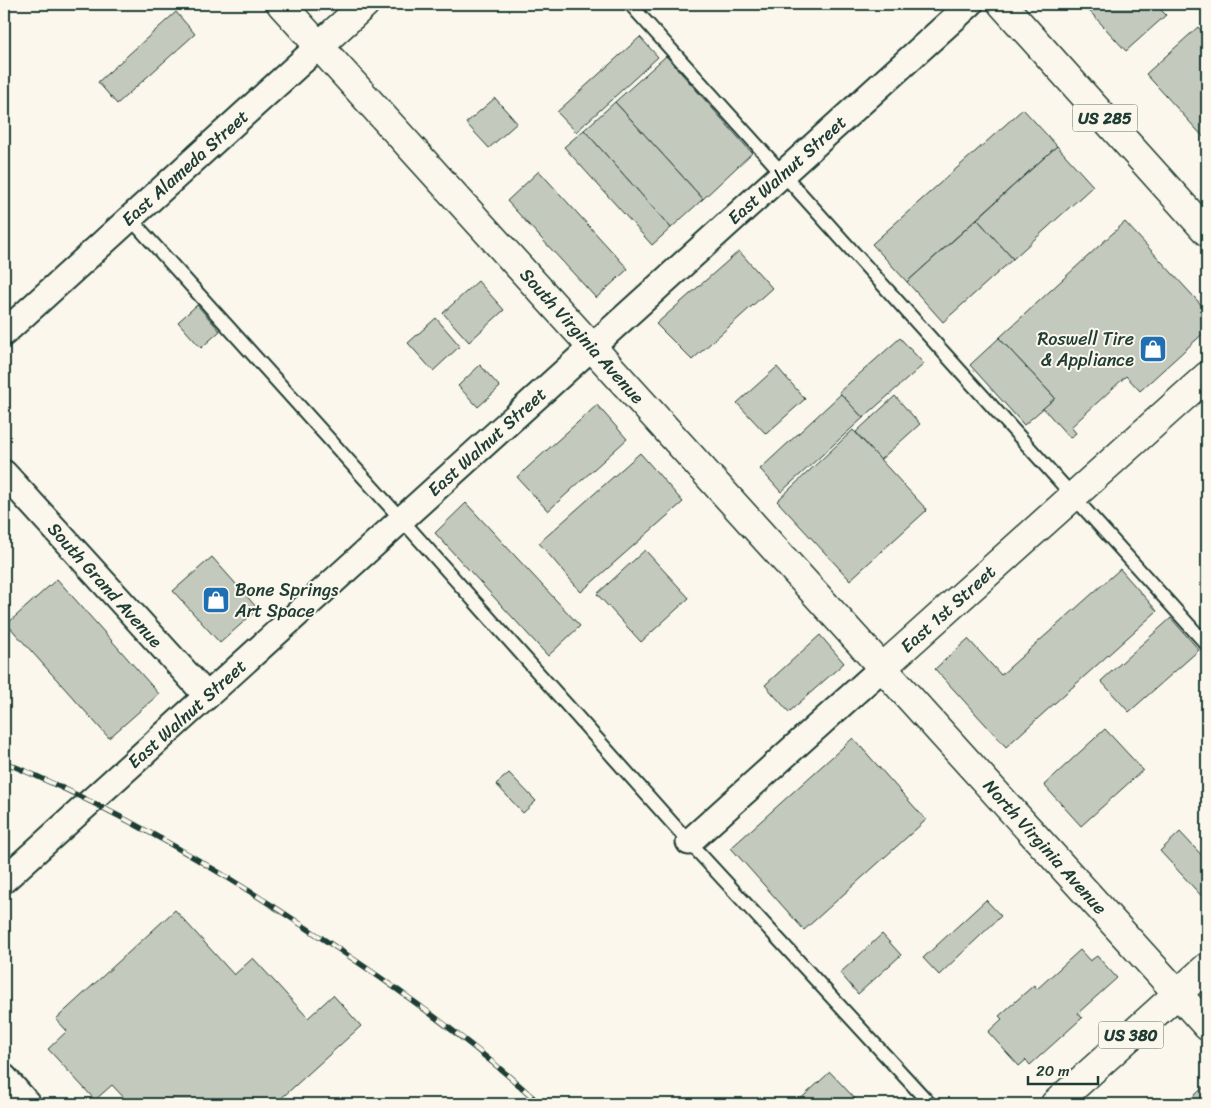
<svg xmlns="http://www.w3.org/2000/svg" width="1211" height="1108" font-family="Sriracha,sans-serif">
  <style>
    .building { fill: #c4c9be; stroke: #1f3d34 }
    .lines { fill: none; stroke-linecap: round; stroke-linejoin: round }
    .service-casing { stroke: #1f3d34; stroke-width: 16 }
    .minor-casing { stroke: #1f3d34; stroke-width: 29 }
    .tertiary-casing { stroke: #1f3d34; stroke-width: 31 }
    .primary-casing { stroke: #1f3d34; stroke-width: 31 }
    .service { stroke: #fbf7ec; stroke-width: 12 }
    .minor { stroke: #fbf7ec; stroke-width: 25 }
    .tertiary { stroke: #fbf7ec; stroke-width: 28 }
    .primary { stroke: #fbf7ec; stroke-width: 28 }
    .rail-casing { stroke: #1f3d34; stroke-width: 5.5 }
    .rail { stroke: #fbf7ec; stroke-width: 4; stroke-dasharray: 11; stroke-linecap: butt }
    .labels { text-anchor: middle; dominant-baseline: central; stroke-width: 4; stroke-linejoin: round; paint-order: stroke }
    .shield { fill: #fbf7ec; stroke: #61756b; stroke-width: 1 }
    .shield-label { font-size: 16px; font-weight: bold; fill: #1f3d34 }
    .street-label { font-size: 18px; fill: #1f3d34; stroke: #fbf7ec }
    .poi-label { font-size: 18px; fill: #1f3d34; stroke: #fbf7ec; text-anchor: end }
  </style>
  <rect width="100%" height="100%" fill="#fbf7ec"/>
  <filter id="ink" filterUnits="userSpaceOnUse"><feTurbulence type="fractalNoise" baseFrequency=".02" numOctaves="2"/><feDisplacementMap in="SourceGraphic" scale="10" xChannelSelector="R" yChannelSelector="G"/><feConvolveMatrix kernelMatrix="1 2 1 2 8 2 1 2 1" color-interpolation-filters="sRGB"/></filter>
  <g filter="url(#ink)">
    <g class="building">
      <polygon points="1083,4 1155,4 1166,15 1126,51"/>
      <polygon points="176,12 195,34 117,104 98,82"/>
      <polygon points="1198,27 1207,37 1207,141 1146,74"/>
      <polygon points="640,37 658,57 576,132 557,112"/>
      <polygon points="666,56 752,153 703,199 615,102"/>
      <polygon points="495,98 517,123 489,148 466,123"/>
      <polygon points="615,102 703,199 671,228 584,130"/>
      <polygon points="1023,109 1057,146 907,282 872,244"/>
      <polygon points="584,130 671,228 652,245 564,147"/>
      <polygon points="1057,146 1093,186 1013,259 977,219"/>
      <polygon points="539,171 628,269 596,298 507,201"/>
      <polygon points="977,219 1013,259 943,322 907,282"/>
      <polygon points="1125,222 1207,311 1207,330 1140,391 1126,376 1071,427 1076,433 1070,438 1043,408 1055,398 999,338"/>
      <polygon points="739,251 772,288 692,360 656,324"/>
      <polygon points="478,281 504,310 469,342 443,313"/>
      <polygon points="197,305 220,331 201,348 178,322"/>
      <polygon points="436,318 460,346 433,371 408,343"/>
      <polygon points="900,338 924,364 863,418 839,392"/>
      <polygon points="999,338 1055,398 1024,425 970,365"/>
      <polygon points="480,365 500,387 478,407 458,386"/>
      <polygon points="777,367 805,399 766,434 737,403"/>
      <polygon points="841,394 863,418 781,492 760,469"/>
      <polygon points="895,396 920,424 880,460 856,432"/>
      <polygon points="597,405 627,439 548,511 517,477"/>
      <polygon points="853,430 927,510 850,580 777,501"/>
      <polygon points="640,453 683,502 581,592 539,543"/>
      <polygon points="466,503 580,626 548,656 435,533"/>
      <polygon points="645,550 689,598 641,642 597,594"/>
      <polygon points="212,557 258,609 220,643 173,591"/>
      <polygon points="1120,569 1157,611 1006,747 935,669 968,639 1001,675"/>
      <polygon points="57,579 159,694 109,738 7,624"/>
      <polygon points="1171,618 1199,650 1129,712 1101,681"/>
      <polygon points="820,635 844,663 789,712 765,685"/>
      <polygon points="1105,729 1143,770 1081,826 1044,785"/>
      <polygon points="853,738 926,820 804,930 731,848"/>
      <polygon points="509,773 536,801 523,813 496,784"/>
      <polygon points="1180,832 1207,861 1207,902 1160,851"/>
      <polygon points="986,900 1001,916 939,975 923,958"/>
      <polygon points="175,910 234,975 253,958 308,1018 333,995 361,1026 275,1104 130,1104 112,1085 95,1100 48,1049 67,1031 56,1019"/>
      <polygon points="882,934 901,955 858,994 840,973"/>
      <polygon points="1080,950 1090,961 1097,956 1117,978 1078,1013 1082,1018 1030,1065 1026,1060 1019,1066 988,1032 1002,1019 999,1016 1034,985 1037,989"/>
      <polygon points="830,1072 860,1104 795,1104"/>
      <polygon points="1207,1084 1207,1104 1185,1104"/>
    </g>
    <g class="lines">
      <g class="service-casing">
        <g id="service">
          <polyline points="630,4 1207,645"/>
          <polyline points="130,218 402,520 689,842 930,1104"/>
        </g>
      </g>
      <g class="minor-casing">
        <g id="minor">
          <polyline points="4,333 319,46"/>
          <polyline points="4,473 207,696"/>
          <polyline points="689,842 882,668"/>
          <polyline points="4,880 970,4"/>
          <polyline points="4,1077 28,1104"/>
        </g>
      </g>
      <g class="tertiary-casing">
        <g id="tertiary">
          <polyline points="281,4 1207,1026"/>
          <polyline points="319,46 365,4"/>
          <polyline points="882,668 1207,376"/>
        </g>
      </g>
      <g class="primary-casing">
        <g id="primary">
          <polyline points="1002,4 1207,232"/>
          <polyline points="1055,1104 1207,967"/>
        </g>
      </g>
      <use href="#service" class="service"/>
      <use href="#minor" class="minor"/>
      <use href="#tertiary" class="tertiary"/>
      <use href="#primary" class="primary"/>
      <g class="rail-casing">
        <path id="rail" d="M4,762C112,807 214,866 311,931C391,983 470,1039 540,1104"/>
      </g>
      <use href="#rail" class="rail"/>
    </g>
  </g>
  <defs>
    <g id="shop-square" transform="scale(1.4375)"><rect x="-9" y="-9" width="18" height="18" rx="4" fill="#1f6fb2" stroke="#fbf7ec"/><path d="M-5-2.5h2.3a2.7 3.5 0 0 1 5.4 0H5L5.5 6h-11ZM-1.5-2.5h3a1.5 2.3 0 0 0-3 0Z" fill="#fff"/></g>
  </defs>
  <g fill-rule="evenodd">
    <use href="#shop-square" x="1153" y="349"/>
    <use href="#shop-square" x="216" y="600"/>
  </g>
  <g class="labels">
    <g class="shield">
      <rect x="1072.5" y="104.5" width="65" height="27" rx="4"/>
      <rect x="1098.5" y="1021.5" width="65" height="27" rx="4"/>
    </g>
    <g class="shield-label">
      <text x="1105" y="118">US 285</text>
      <text x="1131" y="1035">US 380</text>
    </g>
    <g class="street-label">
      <text transform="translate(185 168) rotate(-42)">East Alameda Street</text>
      <text transform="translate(787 170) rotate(-42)">East Walnut Street</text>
      <text transform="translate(582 336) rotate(48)">South Virginia Avenue</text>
      <text transform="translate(487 442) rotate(-42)">East Walnut Street</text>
      <text transform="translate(105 585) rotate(48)">South Grand Avenue</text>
      <text transform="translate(948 609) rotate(-42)">East 1st Street</text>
      <text transform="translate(187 714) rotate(-42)">East Walnut Street</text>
      <text transform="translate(1045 847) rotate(48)">North Virginia Avenue</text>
    </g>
    <g class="poi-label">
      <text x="1134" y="339">Roswell Tire<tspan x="1134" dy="21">&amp; Appliance</tspan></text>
      <text x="235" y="590" text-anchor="start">Bone Springs<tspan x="235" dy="21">Art Space</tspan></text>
    </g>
  </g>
  <rect width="1211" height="1108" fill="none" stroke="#fbf7ec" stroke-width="20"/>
  <rect x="10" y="10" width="1191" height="1088" fill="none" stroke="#1f3d34" stroke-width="2" filter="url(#ink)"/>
  <path d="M1028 1076v8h70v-8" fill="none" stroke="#1f3d34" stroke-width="2.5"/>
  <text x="1036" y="1076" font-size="15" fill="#1f3d34" stroke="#fbf7ec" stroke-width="4" paint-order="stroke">20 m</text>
</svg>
